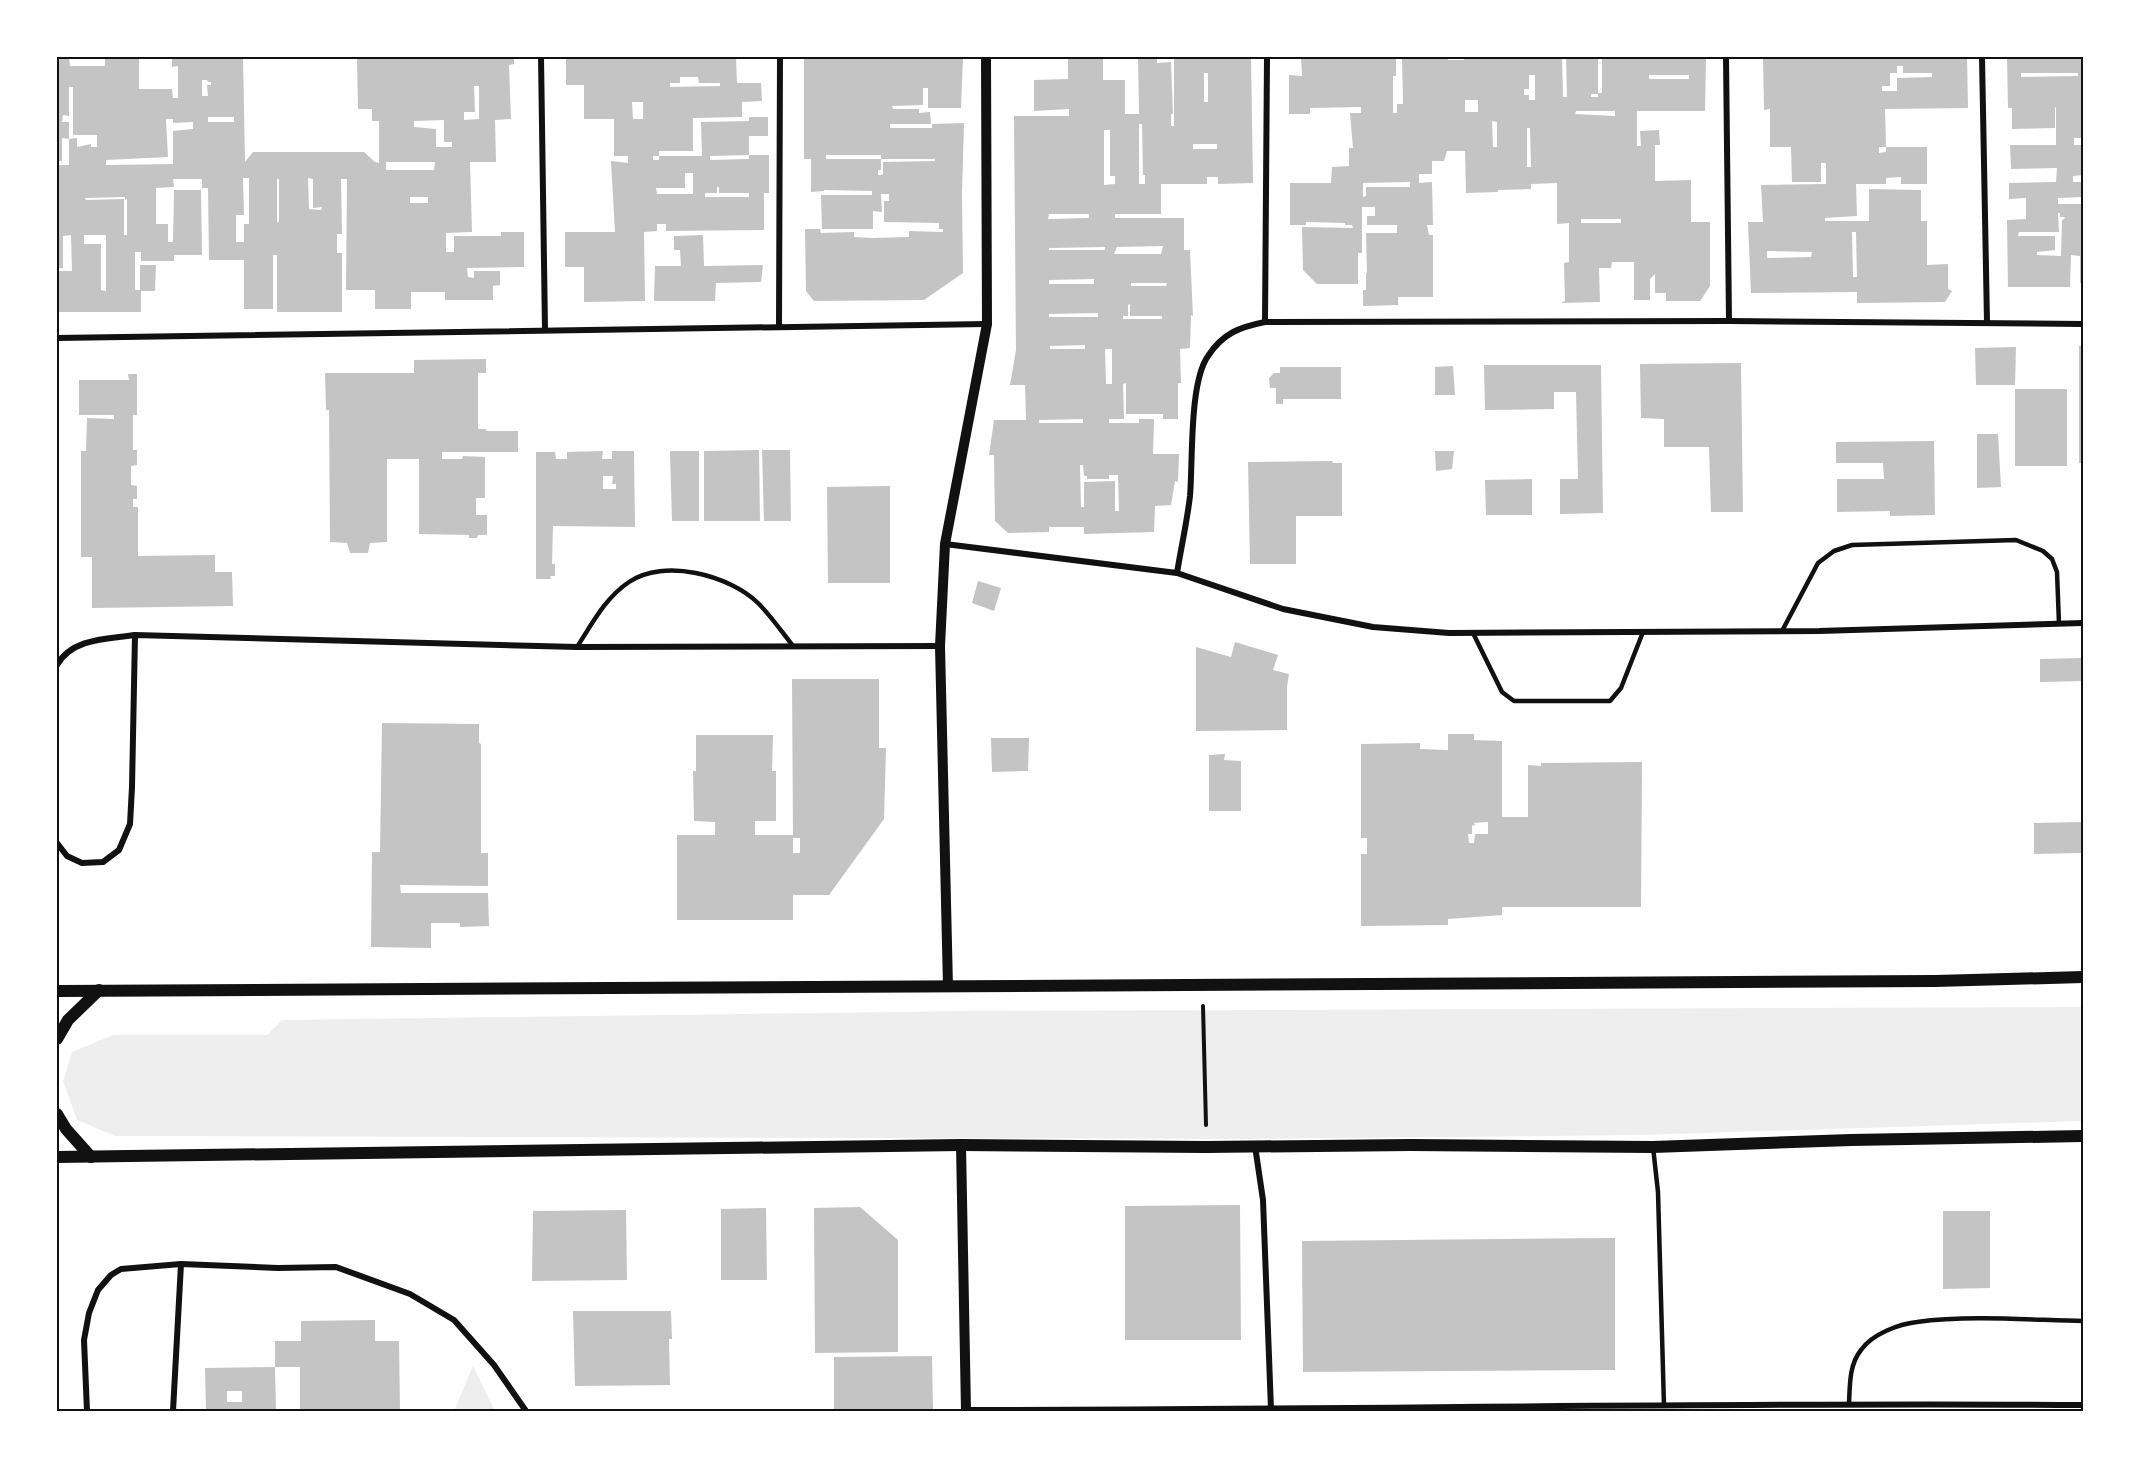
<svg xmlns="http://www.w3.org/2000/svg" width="2140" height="1468" font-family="Quicksand,sans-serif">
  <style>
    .green { fill: #eee }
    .building { fill: #c4c4c4; fill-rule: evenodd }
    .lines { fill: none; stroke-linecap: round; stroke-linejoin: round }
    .path { stroke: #111; stroke-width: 4 }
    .service { stroke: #111; stroke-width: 4.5 }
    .minor { stroke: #111; stroke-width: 6 }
    .tertiary { stroke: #111; stroke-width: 10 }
    .secondary { stroke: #111; stroke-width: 12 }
    .neatline { fill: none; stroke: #111; stroke-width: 2 }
  </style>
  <rect width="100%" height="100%" fill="#fff"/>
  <g class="green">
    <polygon points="2083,1007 2083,1121 1641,1135 1255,1139 115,1136 77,1120 63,1081 72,1052 113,1035 267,1035 282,1020 965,1011"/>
    <polygon points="473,1366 495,1411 454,1411"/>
  </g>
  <g class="building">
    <path d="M57,57H69L70,66H105V57H139V89H172L173,98H178V66L172,67V57H243L245,162L253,152H364L375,162L379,163V121H372V109H358L357,57H373V59H389V57H514V64L509,65L511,119L495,120L496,162H470L472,232L446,233V252H454V236H501V232H524V267L467,268L468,277L474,278V271H500V285L493,286V300H445V292H411V309H375V290H346L347,179H341L342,234H337V253H342V312H277V255H273V309H244V260H209L208,188H202V179H173L174,187L156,188V224H168V242H173L174,190H201L202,255H174V261H141V252H135V290H140V265H156L155,291H141V312H57V271H72L71,235L63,236V268H57V165H69V139L77,138V147L91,144V147H97V135H73V87H69V116L63,115L62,122H69V139L62,138V161H57ZM202,80H207L208,82H211V85H207L208,96H202ZM474,86H479V119L464,120V112H475ZM208,117H234V122H208ZM166,119H173V123L193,122V129L173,131V164L106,165V160L168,157ZM444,120V142H452V147H436V129L414,127V121ZM386,162H435L434,170H386ZM243,178H249V224H244V242H236V215H244ZM308,178L313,179V208L322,207L321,210L309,209ZM277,179H279V222H277ZM125,197V200L127,199V235H124V199L86,200L85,198ZM410,197H428V203H410ZM84,235H106V291L101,290V244H84Z"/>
    <path d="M566,57H736L737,83H761L762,101L742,102V117L693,118V151H659V156H653V160H659V156H702L701,122L749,121V117H768V136H749V155L710,156V160L749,159V155H769V193H764V230L666,231V224H657V231L644,232L645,301L584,302V267H565V232H615L611,161L628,163V156H614V119H584V85H566ZM680,77H698L699,83H720V86L670,87V83H680ZM632,102H643V119H633ZM685,173H693V194H657L656,188H685ZM717,187H719V193H749V197H705V193H717Z"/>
    <path d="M804,57H854V59H859V57H963L961,108H928V88H923V105L892,106L893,109H919V113L930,112L931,124H890V128H932V124L964,123L962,194L963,273L924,300L814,301L806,291L805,229H820L821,233L854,232V237L872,238L909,237V231L943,232V229H939V223L884,222V201H889V194H881L882,212L873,211V229H822L821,195H872V191L824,190V191L811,192V159H804ZM826,155H881V159H935V161L883,162V174L881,175H878V170H881V159H826Z"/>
    <path d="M1068,57H1103V80H1125V114H1139L1138,57H1157V63L1171,62L1173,114H1171V126H1174V57H1251L1253,183L1218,184V177H1207V184H1161V214H1115V218H1184V250H1190L1193,316L1191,315L1190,348L1180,349L1181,383H1178V419H1163V414H1126V383L1123,384L1124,419H1109V423H1139V419H1154L1153,454H1179L1178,482L1175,481L1171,505L1155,506L1154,532L1084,534V527H1049V532L1008,533L995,521L994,455H989L994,420H1026L1025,385H1010L1016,350L1014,116H1069V109L1034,111V80L1068,79ZM1204,73H1208V102H1204ZM1139,124H1142L1143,175H1145V184H1139ZM1104,130H1110V176H1115V184L1104,185ZM1193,144H1217V149H1193ZM1049,214H1089V218L1048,219ZM1163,246L1161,254H1114L1117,247ZM1105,247V250H1049V248ZM1094,279V284H1049V280ZM1131,283H1167L1166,286H1131ZM1130,304V316H1162V319H1123V316H1128V305ZM1098,313V317H1049V314ZM1085,345V349H1050V346ZM1105,349H1112V384H1106ZM1083,419V423H1039V420ZM1080,465H1083L1084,476H1087V479H1109V475H1118L1119,511H1115V481L1084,482V507H1081Z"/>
    <path d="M1301,57H1396V76H1393V113H1397V104H1403L1402,57H1448V60H1464V57H1562L1563,97H1567L1566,57H1598V94H1591V97H1598V93H1602V57H1706L1705,111H1637V146H1641L1640,131L1659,130L1660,145H1655V181L1691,180V222H1710V286L1700,301H1666V293H1655V274L1650,279V300H1634V262H1612L1611,268H1599L1600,302L1561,303L1565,301L1564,263L1569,262V223L1557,224V183L1531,184V189L1498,190V192L1466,193L1465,151H1447L1444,161H1432V174H1419V183L1432,182L1433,225H1427L1429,235H1433V297H1398V305L1363,306V290H1366V273H1367L1366,233H1397V225H1367V216H1375V207H1362V253H1358V284H1317L1303,270L1302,227L1353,228L1352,225H1345V223L1306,222V225H1290V183H1331L1332,167L1349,166V148H1353L1350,113H1361V107L1310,108V114H1289V75L1302,76ZM1529,75H1535V100H1529V95H1524V89H1529ZM1649,75H1689V79H1649ZM1465,100H1478V112H1465ZM1576,111H1615V116L1575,114ZM1492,121L1497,122V147H1493ZM1527,128H1530L1531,167H1527ZM1410,182V187H1366V196L1363,197V183ZM1581,219H1621V223H1581Z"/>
    <path d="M1763,57H1967L1968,108L1885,109L1886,147H1879V153L1886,152V147H1927V184H1901V177L1886,178V184H1856L1857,216L1825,218V221H1869V189L1921,190V221H1927V265L1948,264V289L1952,291L1945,302L1857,303V292L1751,293L1748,222H1763L1761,185L1826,184V163H1821V182H1792L1791,147H1770V109L1764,110ZM1897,66H1903V73H1932V77L1897,78V91H1882V86H1890V73H1897ZM1852,232H1856L1857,277H1853ZM1767,251L1812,252L1811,257L1767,258Z"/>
    <path d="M2007,57H2083V138H2074V145H2083V175L2073,176V182H2083V197L2058,198V204H2083V283H2080V256L2071,255L2070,287H2008L2007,220L2026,219V198L2009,199V183L2056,182L2057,168L2011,169L2010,145H2056V108L2055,107V128L2012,129V108H2008ZM2021,73H2078V76L2021,77ZM2058,213H2060V217H2065L2064,219L2062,220L2061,256L2037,255V252L2055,250V236H2018L2019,232H2059Z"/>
    <polygon points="703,235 704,266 763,265 761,282 716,283 715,301 654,301 655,266 681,266 680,250 674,250 674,236"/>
    <rect x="2079" y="346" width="4" height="117"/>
    <polygon points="2016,347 2015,385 1976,385 1975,348"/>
    <polygon points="486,359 486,373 478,373 478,429 486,429 486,431 518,431 518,452 442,452 442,459 462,459 463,456 485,457 485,498 476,498 476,515 487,515 487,535 478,535 477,538 469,538 469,535 419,534 419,459 387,459 387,542 370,543 368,553 350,553 347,543 330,542 329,410 326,410 325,373 414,373 414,360"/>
    <polygon points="1741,363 1743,512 1711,512 1709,447 1664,447 1664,419 1641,418 1640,364"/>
    <polygon points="1484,365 1601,365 1603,513 1560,514 1560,479 1578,479 1576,392 1554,392 1554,409 1485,410"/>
    <polygon points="1453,366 1455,395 1435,395 1435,367"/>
    <polygon points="1280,367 1341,367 1341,399 1283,399 1283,404 1276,404 1276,388 1270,388 1269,378 1274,373 1280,373"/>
    <polygon points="128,374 137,374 137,415 133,415 133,450 137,450 137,465 131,466 131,485 137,486 137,499 133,499 133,507 138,507 138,556 215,555 215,572 232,572 233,606 92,608 92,557 81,557 81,451 86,451 87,418 114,419 114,415 79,415 79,380 129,380"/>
    <rect x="2015" y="389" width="52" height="77"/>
    <polygon points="1977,434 1998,434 2001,487 1977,488"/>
    <polygon points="1934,441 1935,515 1890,516 1890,511 1837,512 1837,479 1884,479 1883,463 1836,463 1836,442"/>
    <polygon points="759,450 760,521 704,521 704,451"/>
    <polygon points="762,450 790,450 791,521 764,521"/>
    <path d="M603,451L602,459H612V451H634L635,527L553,526L552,564H555V576H550L551,579H536V452H555L556,459H567V452ZM603,476H613L612,484H616V489H603Z"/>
    <polygon points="670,451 699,451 699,521 672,521"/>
    <polygon points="1435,451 1454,451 1452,469 1436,471"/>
    <polygon points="1332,461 1333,463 1342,463 1342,516 1296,516 1296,564 1250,564 1248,462"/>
    <polygon points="1532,479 1532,515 1486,515 1485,480"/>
    <polygon points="890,486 890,583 828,583 827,487"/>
    <polygon points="978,581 1001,588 994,611 972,603"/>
    <polygon points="1235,642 1278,655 1273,670 1289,674 1287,687 1287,730 1196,731 1196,647 1231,657"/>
    <polygon points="2083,658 2083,681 2040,682 2040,659"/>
    <path d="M792,679H879V748H886L884,819L829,895H793V920H677V835H715V822L694,821L693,771H696V735H773L772,771H776V821H755V835H793ZM793,838H800V853H793Z"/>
    <polygon points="382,723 479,724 479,743 481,744 481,853 488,853 488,886 400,885 401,893 488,893 489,926 460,927 460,923 431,923 431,948 371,947 372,852 380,852"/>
    <path d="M1448,734H1474V740L1502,741V817H1528V765L1541,766V763L1642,762L1641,907H1502V915L1448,919V925L1361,926V854H1367V838H1361V744L1420,743V749L1448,750ZM1488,822V834H1475L1474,843H1469L1468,834H1472V825L1475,826L1474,823Z"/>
    <polygon points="991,738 1029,738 1028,771 992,772"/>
    <polygon points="1225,754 1224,760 1241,761 1241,811 1209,811 1209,755"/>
    <polygon points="2083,822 2083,853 2034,854 2034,823"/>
    <polygon points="1240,1205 1241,1340 1125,1340 1125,1206"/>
    <polygon points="860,1207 898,1240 898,1352 815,1353 814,1208"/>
    <polygon points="766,1208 767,1280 721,1280 721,1209"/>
    <polygon points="626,1210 627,1280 532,1281 533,1211"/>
    <polygon points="1943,1211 1990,1211 1990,1288 1943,1289"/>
    <polygon points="1615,1238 1615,1370 1303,1372 1302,1241"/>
    <polygon points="573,1311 671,1311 672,1339 669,1339 670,1385 575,1386"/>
    <polygon points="375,1320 375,1341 399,1341 400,1411 300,1411 300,1367 275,1367 275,1341 301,1341 301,1321"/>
    <polygon points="932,1356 933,1411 834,1411 834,1357"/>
    <path d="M275,1367L276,1411H206L205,1368ZM227,1391H242V1402H227Z"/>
  </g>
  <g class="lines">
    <polyline class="path" points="1203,1006 1206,1125"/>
    <g class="service">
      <polyline points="1782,631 1818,563 1834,551 1852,545 2016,540 2043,551 2052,559 2057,572 2059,624"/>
      <polyline points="1473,633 1502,692 1514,701 1610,701 1621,688 1643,632"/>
      <path d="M577,647C592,624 605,598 629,582C664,558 729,575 758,603C771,616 782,632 793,646"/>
      <polyline points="1653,1147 1658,1192 1664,1406"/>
      <path d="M1849,1403C1850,1385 1849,1365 1861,1350C1872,1334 1899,1324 1917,1322C1969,1315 2031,1320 2083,1321"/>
    </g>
    <g class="minor">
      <polyline points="541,57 545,330"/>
      <polyline points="1726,57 1729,321"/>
      <polyline points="1982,57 1987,322"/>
      <polyline points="1265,322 1267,57"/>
      <polyline points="779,326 780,57"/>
      <polyline points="57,338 987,324"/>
      <path d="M945,544L1177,573C1181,548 1187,522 1190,496C1193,461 1189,383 1208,356C1223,333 1240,327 1265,322L1729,321L2083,324"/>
      <polyline points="1177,573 1283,609 1373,627 1449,633 1819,631 2083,623"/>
      <path d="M57,665C72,638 107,639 135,635L577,647L940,646"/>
      <polyline points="57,843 67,856 82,863 103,862 119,850 130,824 132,787 135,635"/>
      <polyline points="1255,1146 1263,1200 1271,1409"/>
      <path d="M966,1410C1339,1410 1711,1402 2083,1405"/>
      <polyline points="87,1411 84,1340 89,1313 98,1290 111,1275 121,1269 181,1264 278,1268 336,1267 410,1294 454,1320 494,1365 526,1411"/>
      <polyline points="173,1411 181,1264"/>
    </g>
    <g class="tertiary">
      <polyline points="948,987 940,646 945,544 987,324 986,57"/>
      <polyline points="961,1145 966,1411"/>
    </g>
    <g class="secondary">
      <polyline points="57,991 1935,981 2083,977"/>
      <polyline points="57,1039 68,1020 99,990"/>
      <polyline points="57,1114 66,1129 91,1157"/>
      <polyline points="57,1157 961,1145 1206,1147 1411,1145 1653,1147 1851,1140 2083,1136"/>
    </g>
  </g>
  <rect width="2140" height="1468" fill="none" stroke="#ffffff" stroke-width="117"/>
  <rect x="58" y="58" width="2024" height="1352" class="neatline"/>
</svg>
